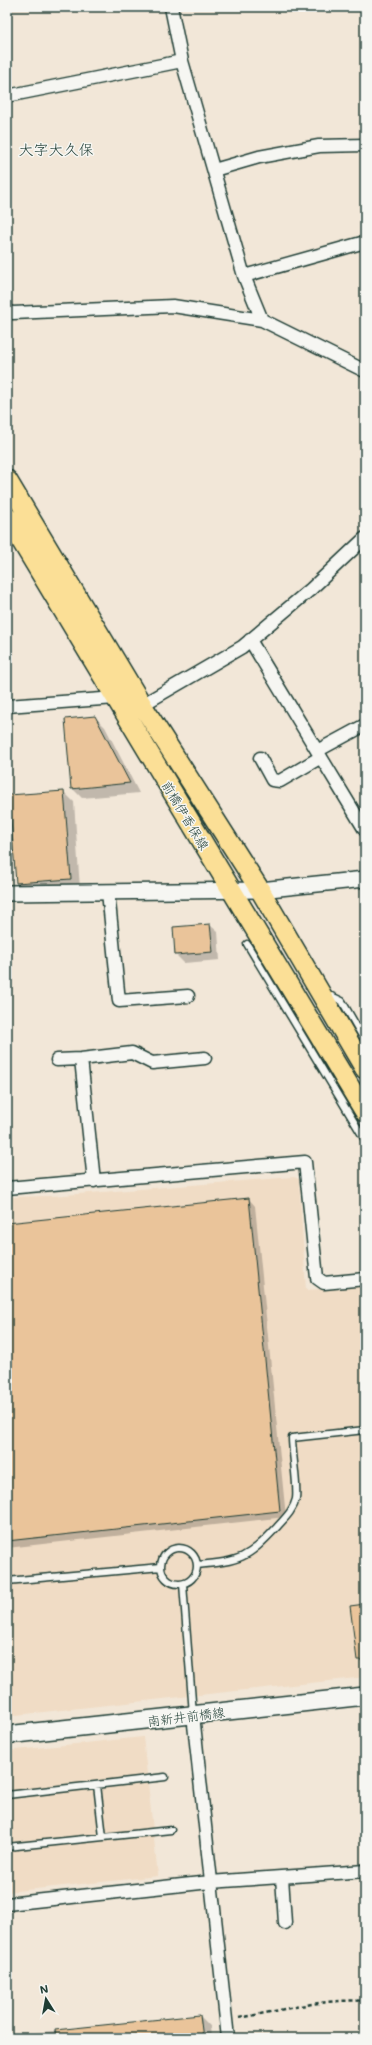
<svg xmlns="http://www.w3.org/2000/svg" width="372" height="2045" font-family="Mali,'Klee One',sans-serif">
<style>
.built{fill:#f0dcc5}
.shadow{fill:#0003}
.building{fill:#eac49a;stroke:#1f3d34}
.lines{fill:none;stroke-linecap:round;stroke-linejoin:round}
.service-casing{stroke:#1f3d34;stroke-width:9}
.minor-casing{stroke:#1f3d34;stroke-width:15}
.tertiary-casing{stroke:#1f3d34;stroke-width:18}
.secondary-casing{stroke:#1f3d34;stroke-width:20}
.primary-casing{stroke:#1f3d34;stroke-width:22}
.path{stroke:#1f3d34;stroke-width:2.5;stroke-dasharray:4 3;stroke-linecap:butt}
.service{stroke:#f6f6f2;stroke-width:6}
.minor{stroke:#f6f6f2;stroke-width:12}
.tertiary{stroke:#f6f6f2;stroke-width:15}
.secondary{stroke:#f6f6f2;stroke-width:17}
.primary{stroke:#fbdf96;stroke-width:19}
.labels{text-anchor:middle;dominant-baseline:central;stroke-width:3;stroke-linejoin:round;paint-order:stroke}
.street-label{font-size:13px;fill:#1f3d34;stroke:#f6f6f2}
.quarter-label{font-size:15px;fill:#1f3d34;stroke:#f6f6f2}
</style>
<rect width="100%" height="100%" fill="#f2e7d8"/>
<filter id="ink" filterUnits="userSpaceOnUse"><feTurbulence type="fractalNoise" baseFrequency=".025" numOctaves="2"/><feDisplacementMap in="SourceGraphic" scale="8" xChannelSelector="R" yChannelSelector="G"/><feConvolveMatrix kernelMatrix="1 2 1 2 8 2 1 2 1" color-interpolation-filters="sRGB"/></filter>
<g filter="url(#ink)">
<!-- built -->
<path class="built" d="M294,1177L299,1179L306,1290L365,1286V1677L7,1716V1197L52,1196Z
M143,1737L158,1876L7,1892V1751Z"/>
<!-- shadow -->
<path class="shadow" d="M95,717L105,727L139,793L82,798L72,788Z
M64,792L74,802L80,889L27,893L17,883Z
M210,925L218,932L220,960L184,963L176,955L174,928Z
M249,1199L255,1206L286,1517L7,1548V1224Z
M200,2016L210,2026L211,2038H33V2033Z"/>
<!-- building -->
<path class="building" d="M95,716L130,783L71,789L65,719Z
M64,791L71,879L16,883L9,795Z
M210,924L213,952L175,955L173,927Z
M249,1198L280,1511L7,1541V1223Z
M365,1604V1660H357L350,1606Z
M200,2015L203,2038H56L55,2030Z"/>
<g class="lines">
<defs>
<path id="service" d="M247,944L365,1140
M327,994L342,1001L365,1041
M161 1566a18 18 0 1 1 36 0a18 18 0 1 1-36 0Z
M197,1565C241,1561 247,1559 277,1527C285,1518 293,1511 296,1499C298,1486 292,1453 292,1438L365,1430
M7,1581L161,1567
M183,1584L193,1714
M97,1785L103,1837
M7,1795L165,1777
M7,1847L171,1830"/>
<path id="minor" d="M171,7L182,61L244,276L262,320
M7,96L182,61
M214,170L259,157L319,146L365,145
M244,276L365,242
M7,312L13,313L173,306L262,320L365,371
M250,640L365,830
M142,705L242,647L311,589L365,538
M7,706L116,698
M317,751L365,725
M260,758L272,780L280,781L321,757
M108,892L119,1001L188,996
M81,1059L94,1181
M57,1060L81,1059L132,1053L152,1063L205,1058
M7,1188L305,1162L317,1278L324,1283L365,1279
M193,1715L228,2038
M282,1877L285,1923
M7,1904L210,1882L365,1871"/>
<path id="tertiary" d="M7,893L260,890L365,879"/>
<path id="secondary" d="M7,1735L365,1696"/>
<path id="primary" d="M7,480L142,705L260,890L365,1069
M7,517L365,1112"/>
</defs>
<!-- service casing -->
<use href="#service" class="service-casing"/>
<!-- minor casing -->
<use href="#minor" class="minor-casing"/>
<!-- tertiary casing -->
<use href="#tertiary" class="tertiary-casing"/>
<!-- secondary casing -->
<use href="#secondary" class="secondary-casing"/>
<!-- primary casing -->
<use href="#primary" class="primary-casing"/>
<!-- path -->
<path class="path" d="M239,2018C280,2011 323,1998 365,2001"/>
<!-- service -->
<use href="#service" class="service"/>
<!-- minor -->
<use href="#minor" class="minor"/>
<!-- tertiary -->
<use href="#tertiary" class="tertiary"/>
<!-- secondary -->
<use href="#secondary" class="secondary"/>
<!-- primary -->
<use href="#primary" class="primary"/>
</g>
</g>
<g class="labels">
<!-- street labels -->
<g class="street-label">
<text transform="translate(186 815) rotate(59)">前橋伊香保線</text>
<text transform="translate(186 1716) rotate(-7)">南新井前橋線</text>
</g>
<!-- quarter labels -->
<g class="quarter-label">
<text x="56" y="149">大字大久保</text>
</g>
</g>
<!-- margin -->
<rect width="372" height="2045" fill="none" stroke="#f6f6f2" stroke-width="24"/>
<rect x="12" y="12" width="348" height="2021" fill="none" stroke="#1f3d34" stroke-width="1.5" filter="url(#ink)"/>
<!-- north arrow -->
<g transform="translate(46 1999) rotate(349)" stroke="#f6f6f2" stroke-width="3" paint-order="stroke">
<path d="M0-3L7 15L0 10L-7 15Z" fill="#1f3d34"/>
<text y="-6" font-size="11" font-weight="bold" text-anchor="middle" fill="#1f3d34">N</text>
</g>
</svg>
